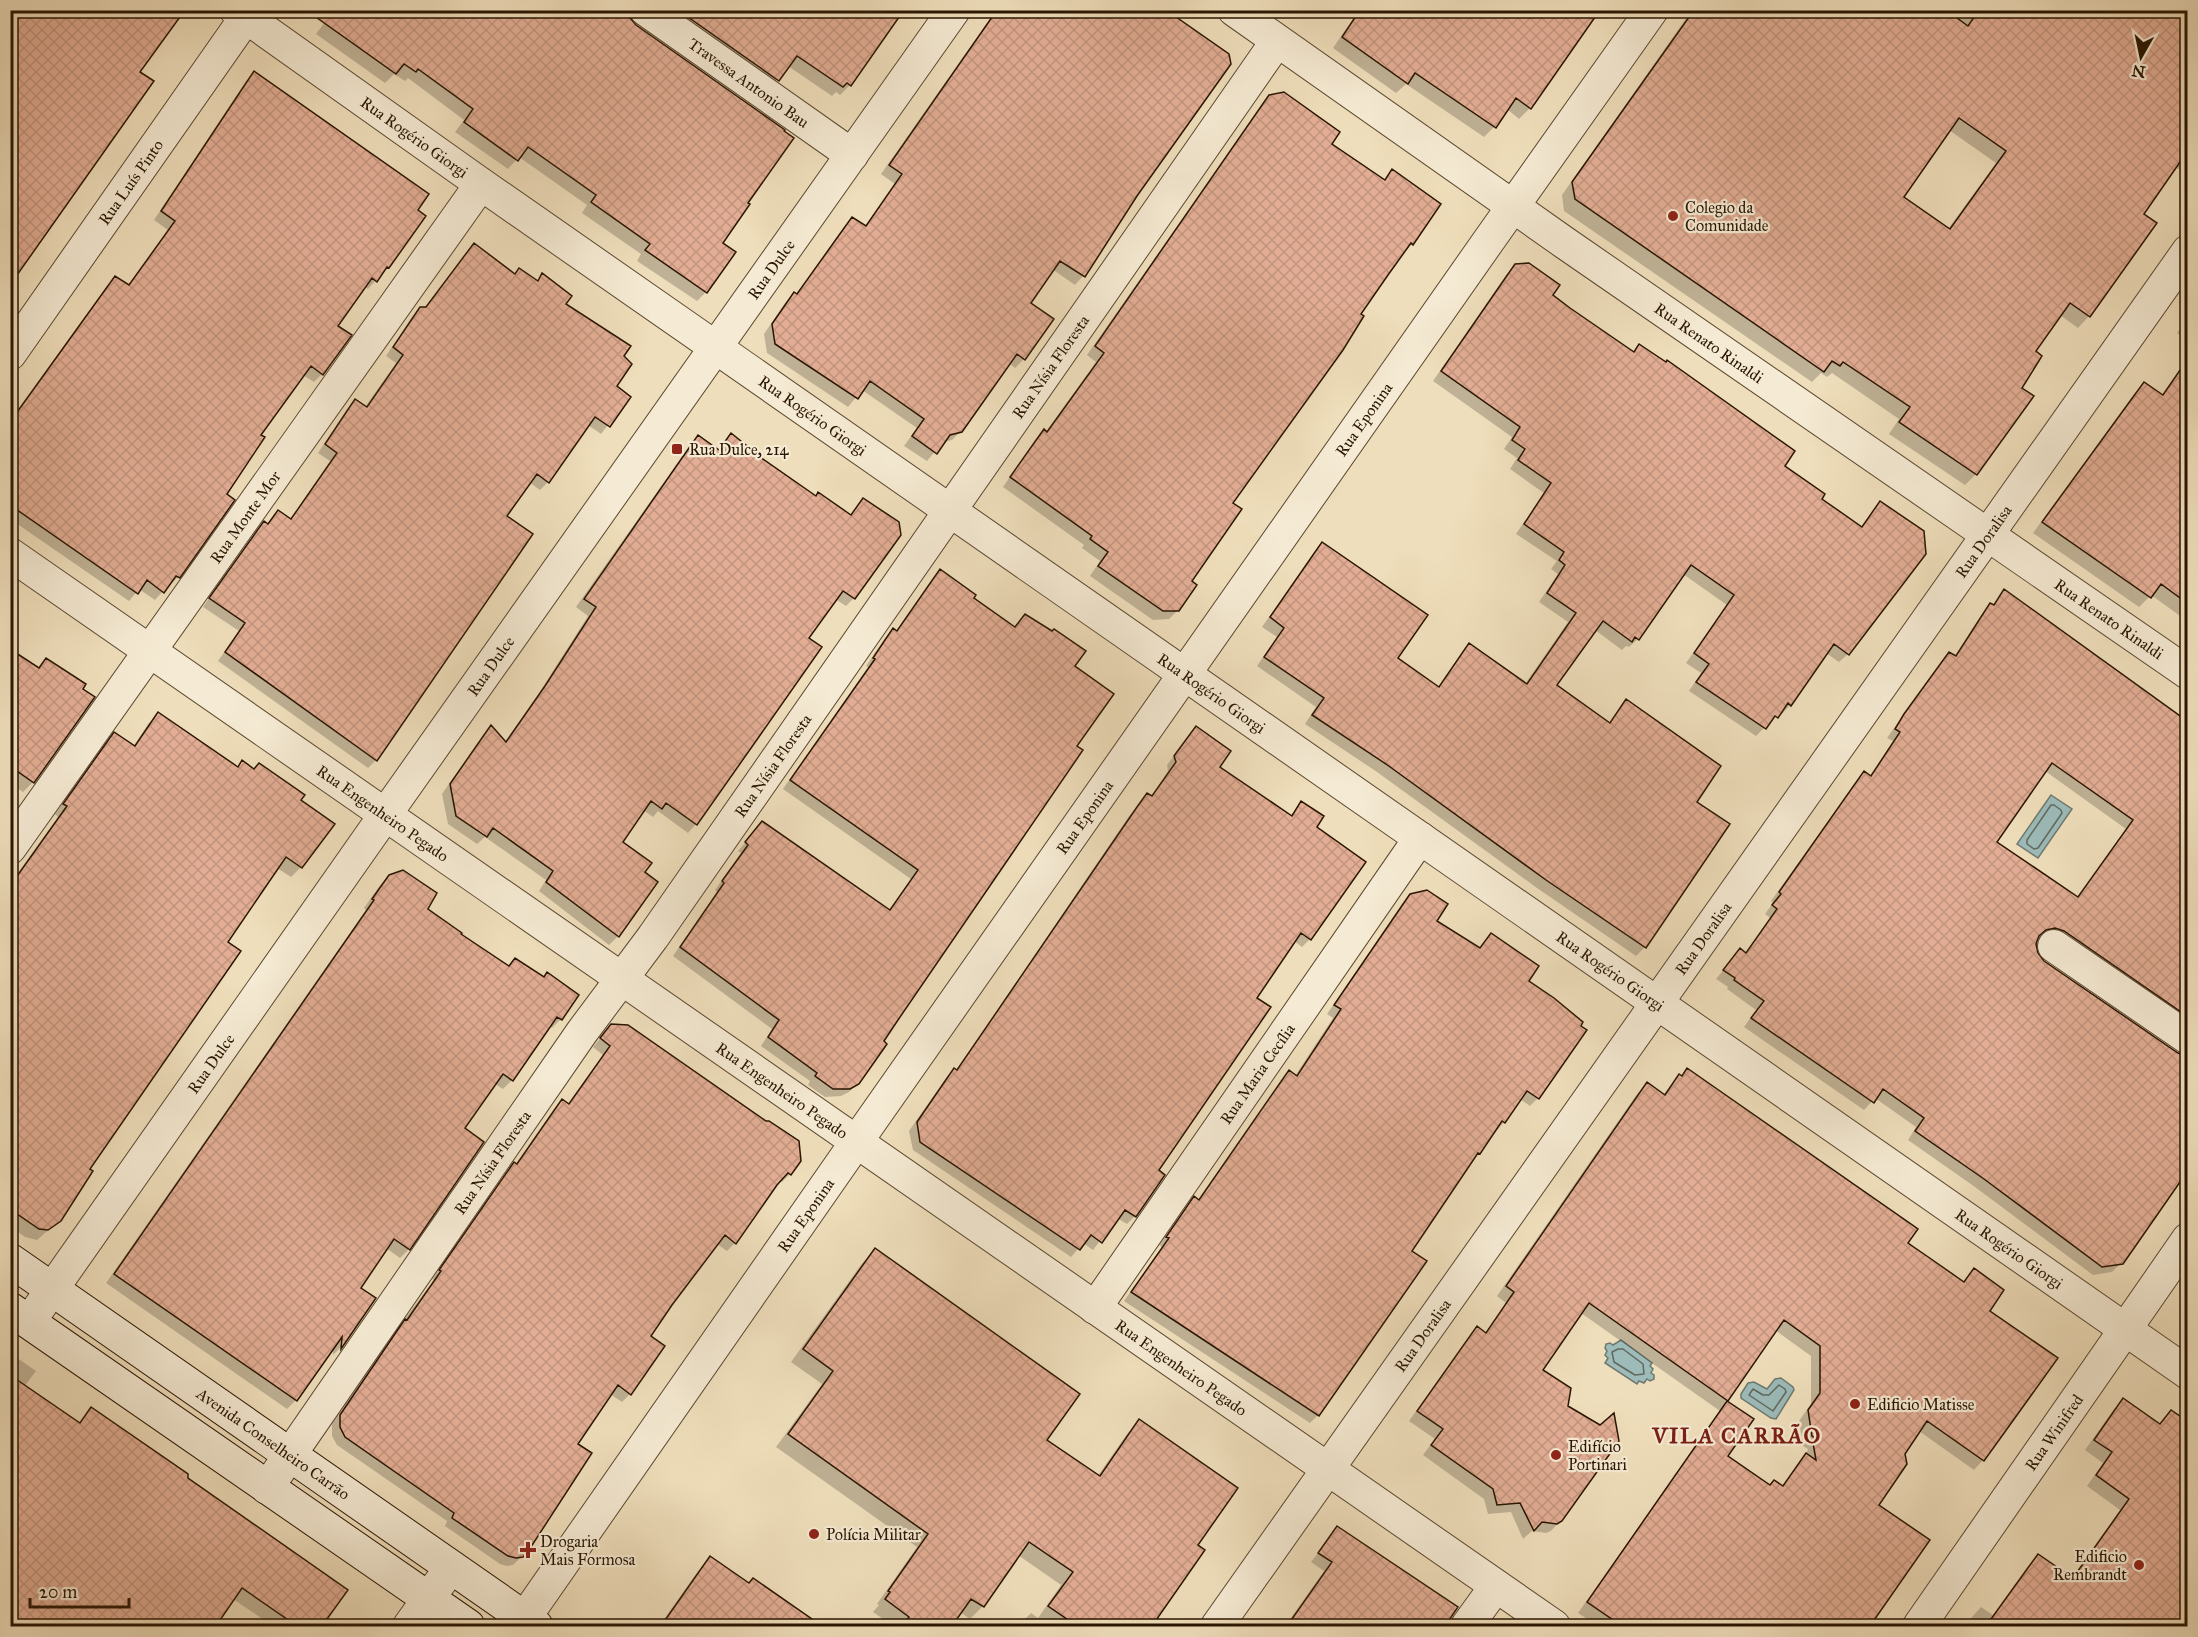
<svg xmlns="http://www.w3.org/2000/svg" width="2198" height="1637" font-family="'IM FELL Great Primer',serif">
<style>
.water{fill:#9cbbb9;stroke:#6e796f;stroke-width:1.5}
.shadow{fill:#0003;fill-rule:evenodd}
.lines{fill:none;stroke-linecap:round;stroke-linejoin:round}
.shore{stroke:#62685d;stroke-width:1.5}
.building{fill:url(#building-cross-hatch);stroke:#291501;stroke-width:1.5;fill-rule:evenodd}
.street-casing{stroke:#5a4730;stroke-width:34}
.secondary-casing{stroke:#291501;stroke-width:35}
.street{stroke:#f5ead3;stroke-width:32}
.secondary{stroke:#f5ead3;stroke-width:33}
.poi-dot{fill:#8f2418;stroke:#f5ead3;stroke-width:2}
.labels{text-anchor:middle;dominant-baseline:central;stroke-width:4.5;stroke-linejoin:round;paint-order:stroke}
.street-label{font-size:16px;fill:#291501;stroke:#f5ead3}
.poi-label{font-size:16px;fill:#291501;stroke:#f5ead3;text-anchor:start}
.district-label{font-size:22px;font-weight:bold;letter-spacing:1.5px;fill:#7a1f14;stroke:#f5ead3}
</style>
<defs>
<pattern id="building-cross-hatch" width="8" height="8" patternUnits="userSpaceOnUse" patternTransform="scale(1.5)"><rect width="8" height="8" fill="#e2ad94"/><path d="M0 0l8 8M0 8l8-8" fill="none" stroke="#c2947e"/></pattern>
</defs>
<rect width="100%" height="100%" fill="#efdebb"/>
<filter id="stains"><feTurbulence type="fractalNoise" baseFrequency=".00333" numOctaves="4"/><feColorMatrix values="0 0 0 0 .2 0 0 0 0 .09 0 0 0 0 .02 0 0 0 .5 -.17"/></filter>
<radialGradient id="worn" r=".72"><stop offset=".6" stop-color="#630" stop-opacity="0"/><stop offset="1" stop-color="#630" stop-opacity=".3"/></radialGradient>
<!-- water -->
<path class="water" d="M2051,795L2072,809L2038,858L2017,844Z
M1621,1340L1652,1363L1650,1366L1653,1369L1651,1373L1654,1375V1379L1650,1381L1647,1379L1644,1383L1639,1381L1637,1384L1605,1363L1608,1358L1605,1355L1607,1351L1605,1348L1606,1344L1610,1343L1613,1345Z
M1781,1378L1793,1387L1794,1390L1776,1419L1771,1418L1741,1398V1394L1748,1383L1754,1382L1767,1389L1775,1379Z"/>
<!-- shadow -->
<path class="shadow" d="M655,10H901L850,85L840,95L836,92L832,96L788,66L768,90Z
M996,10H1164L1136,195L1083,276L1075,285L1052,269L1029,303L1024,359L1015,368L1009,363L961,431L952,440L943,442L927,461L904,446L917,428L862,390L848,407L767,353L764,334L785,303L794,294L796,295L843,228L852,219L865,227L895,184L881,174Z
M1359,10H1598L1530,108L1519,119L1507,109L1494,127L1484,137L1406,84L1396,93L1333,48Z
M1692,10H2168L2188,24V174L2175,167L2141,215L2089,316L2078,328L2060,315L2034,351L2020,388L1976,474L1965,485L1889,434L1899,419L1832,373L1827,377L1821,373L1812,382L1564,211L1562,195ZM1949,130L1996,163L1948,229L1902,197Z
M628,18L746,203L721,243L706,292L697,301L637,261L641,254L582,213L587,205L519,157L508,169L455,132L464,120L408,78L405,81L394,74L385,83L316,34L327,19Z
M254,73L416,211L388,267L368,289L364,286L336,326L322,374L314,382L303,375L259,436L178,577L170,585L169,584L155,600L139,589L129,601L10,519V420L107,286L116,278L128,286L168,230L154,220L246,81Z
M1270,97L1330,144L1383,181L1392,171L1412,244L1403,252L1231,504L1190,581L1178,610L1169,619L1153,620L1090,576L1100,561L1082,548L1084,545L1003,487L1035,440L1044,431L1045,433L1096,362L1087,355L1261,106Z
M474,245L514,275L536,281L542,275L564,305L622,356L615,387L629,397L601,434L588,425L548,482L540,490L529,482L505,517L531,535L376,760L368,768L218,661L239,631L203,607L256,531L264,523L267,525L279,512L290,520L330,461L318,453L347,409L355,401L365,407L396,363L386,356L412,317L421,309H424Z
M1516,266L1551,295L1633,353L1639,346L1783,466L1820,499L1860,528L1880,503L1848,654L1839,662L1826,653L1790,705L1782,714L1780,712L1756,736L1689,691L1701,673L1686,663L1727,605L1683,574L1638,639L1629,647L1626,646L1622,650L1595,630L1555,686L1608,724L1626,701L1695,802L1727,825L1645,947L1636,956L1537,888L1377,772L1305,724L1316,707L1257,666L1277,637L1262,627L1314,552L1323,544L1396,659L1438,687L1461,654L1469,645L1525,684L1568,622L1539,602L1558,574L1551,569L1557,561L1516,534L1544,493L1510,469L1517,458L1504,449L1512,437L1433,381L1506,275Z
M2188,318V340L2177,333Z
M2188,358V613L2183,618L2151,595L2139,607L2033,533L2134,394L2144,384L2161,396Z
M731,435L748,451L815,497L849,516L863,500L854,598L846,606L835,599L807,639L820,648L696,824L688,833L658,811L653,817L643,810L621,842L643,873L656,882L618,936L609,945L539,891L546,880L485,837L477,844L448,824L442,794L483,735L491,727L504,743L537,696L588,616L576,607L690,445L698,437L717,450Z
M940,571L972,598L1014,628L1025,615L1073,666L1075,746L882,1042L858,1083L849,1092L841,1096L825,1097L808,1085L810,1081L761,1046L772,1029L673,956L717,892L715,890L741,853L738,851L762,823L889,911L911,879L783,789L868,667L866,666L885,638L893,630L896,631L932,579Z
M2005,591L2188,722V1029L2047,936L2037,938L2035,944L2036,954L2043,962L2177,1054L2188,1058V1169L2121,1263L2112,1272L2093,1275L1975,1187L1908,1140L1916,1127L1875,1098L1864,1110L1744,1027L1756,1010L1727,989L1728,987L1716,979L1740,950L1745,953L1770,918L1765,914L1773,903L1771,901L1856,782L1865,773L1869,777L1893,741L1887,738L1941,662L1949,654L1954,657L1982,614L1990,605L1992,606ZM2045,771L2126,829L2077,898L1995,843Z
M10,601L16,604L10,612Z
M10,650L38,668L46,660L33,782L23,792L11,784L10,785Z
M159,714L237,768L242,762L299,801L301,867L291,877L277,868L226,942L88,1169L60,1220L37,1240L25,1237L10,1226V884L58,817L55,814L105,744L115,734L133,747L148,724Z
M1196,728L1218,768L1290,816L1302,802L1315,827L1310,939L1302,947L1294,941L1255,998L1157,1170L1163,1175L1135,1216L1127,1224L1117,1218L1093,1250L1083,1243L1071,1257L913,1150L909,1131L946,1078L954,1070L956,1071L1129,816L1147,795L1151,797L1168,771L1167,765Z
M389,876L426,910L561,1019L552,1028L549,1026L512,1080L503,1089L495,1084L463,1129L409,1249L400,1258L386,1248L359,1288L374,1299L340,1348L333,1355V1347L296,1400L287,1409L106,1283L366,910L364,908L380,885Z
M1411,895L1435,922L1479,949L1491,935L1527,982L1538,1098L1530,1106L1520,1099L1504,1122L1471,1162L1410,1251L1318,1415L1310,1423L1124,1301L1162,1247L1159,1245L1186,1207L1194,1198L1197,1201L1281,1080L1289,1072L1295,1076L1333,1018L1327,1014L1402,904Z
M611,1025L790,1174L782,1182L779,1181L735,1243L727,1251L717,1244L649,1337L630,1394L622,1402L610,1394L576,1444L522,1556L513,1565L507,1566L500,1564L445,1526L447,1521L337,1445L332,1436V1424L397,1329L434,1280L432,1279L506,1173L515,1165L554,1109L562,1101L567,1105L603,1055L593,1047Z
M1688,1070L1906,1243L1963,1283L1974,1270L1988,1311L1983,1460L1974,1470L1919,1431L1904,1453L1877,1506L1928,1540L1869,1626H1598L1578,1613L1720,1411L1581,1313L1541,1371L1567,1407L1561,1520L1551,1531L1546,1533L1532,1531L1523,1539L1511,1512L1488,1514L1484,1499L1423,1455L1435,1439L1409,1421L1468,1338L1477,1328L1485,1333L1506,1303L1497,1296L1637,1094L1647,1084L1663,1095L1670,1086ZM1775,1330L1811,1356V1404L1799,1421L1803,1446L1808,1449L1805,1457L1781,1487H1770L1726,1456L1752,1419L1725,1402Z
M876,1250L1045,1440L1097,1477L1127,1434L1139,1421L1196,1546L1157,1617L1171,1626H1018L1031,1613L1038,1618L1061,1585L1018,1555L982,1607L970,1619L960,1612L950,1626H893L873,1612L879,1605L877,1604L917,1547L776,1447L822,1384L791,1362L863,1262Z
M10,1353L36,1371L24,1387L78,1424L91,1409L186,1479L346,1591L320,1626H273L233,1599L214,1626H10Z
M2123,1400L2159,1425L2171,1412L2188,1423V1626H1964L1981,1607L1993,1615L2028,1566L2038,1556L2071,1579L2120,1510L2087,1486L2103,1463L2085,1450L2113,1410Z
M1338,1528L1456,1607L1443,1626H1285L1324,1571L1311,1562Z
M711,1558L748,1584L753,1580L819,1626H659L698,1571Z"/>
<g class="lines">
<!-- shore -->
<path class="shore" d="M2051,805H2054L2061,810L2062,813L2038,848L2034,849L2027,844V840Z
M1618,1349H1623L1643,1364L1644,1374L1635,1375L1614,1362L1612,1352Z
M1779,1385L1785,1389L1786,1392L1773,1411L1749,1395L1753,1389L1763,1395H1769Z"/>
</g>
<!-- building -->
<path class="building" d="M10,10H185L140,72L154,81L10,285Z
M306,10H628L630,18L636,25L785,130L784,131L794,138L748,203L750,204L723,243L736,252L707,293L645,250L650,244L591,202L596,195L528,147L518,161L464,122L473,109L418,69L416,72L404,64L396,74Z
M678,10H904L851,86L847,83L843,87L797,56L779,81Z
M997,10H1166L1229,54L1231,64L1137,196L1085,277L1060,261L1031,303L1054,319L1025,360L1017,354L962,432L950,435L937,454L912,436L924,419L870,381L858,399L775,344L772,324L794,292L797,294L852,217L866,226L902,174L889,165Z
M1360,10H1600L1531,109L1516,98L1496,128L1415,73L1408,84L1342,37Z
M1694,10H1946L1968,26L1979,10H2187V152L2144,214L2157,223L2090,317L2070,303L2036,351L2042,356L2022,388L2034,396L1977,475L1899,422L1910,407L1843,362L1840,366L1832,361L1824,372L1575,199L1572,182ZM1959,118L2006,151L1950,229L1904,197Z
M254,71L429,194L418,210L426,216L389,268L387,267L377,282L372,278L338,326L352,335L323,375L311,366L261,435L265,437L227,494L235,500L180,578L176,576L164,593L147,580L138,594L10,505V422L115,276L129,285L175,221L161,211Z
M1284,92L1340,132L1332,144L1385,180L1392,169L1441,204L1413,245L1411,243L1388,275L1361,314L1364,316L1343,350L1233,503L1242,509L1192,581L1197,585L1179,611H1163L1098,566L1108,552L1090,539L1092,536L1010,477L1044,429L1047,432L1104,353L1095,346L1269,95Z
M474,243L515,274L519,268L538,281L542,273L572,296L566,304L631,346L624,356L632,364L617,386L631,397L610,427L595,417L549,483L537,474L507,516L533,534L377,761L225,652L245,623L209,598L264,521L268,524L278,510L291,519L337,453L325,444L355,399L367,407L403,355L393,347L420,307H426Z
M1529,263L1560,285L1553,295L1570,308L1634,352L1639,344L1666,362L1667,360L1795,451L1785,466L1825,494L1822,499L1862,527L1880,501L1924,531L1926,554L1849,655L1834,644L1791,706L1788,703L1778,718L1775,716L1766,729L1696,682L1709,664L1694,653L1734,595L1691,565L1639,640L1635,637L1632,642L1603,621L1557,685L1610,723L1626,699L1721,766L1697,802L1730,824L1646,948L1546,880L1386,764L1312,715L1324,698L1264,657L1284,628L1270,617L1322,542L1428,615L1398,658L1439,687L1469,643L1527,684L1576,613L1547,593L1565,565L1559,560L1564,552L1524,524L1551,483L1518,460L1525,449L1512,440L1520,427L1441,371L1515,264Z
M2187,360V603L2161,584L2151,598L2042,522L2144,382L2163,395Z
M731,433L751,449L750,450L816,496L818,492L851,515L863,498L899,522L901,535L855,599L843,591L809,638L822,647L697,825L666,803L662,809L651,801L623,842L652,863L645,872L658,882L619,937L546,882L553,871L493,828L487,837L456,816L450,784L491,725L506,742L545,686L596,607L584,599L698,435L719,450Z
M940,569L976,595L974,598L1015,627L1025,614L1052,631L1054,629L1086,651L1075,666L1114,694L1077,746L1083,750L898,1020L884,1041L887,1044L859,1084L850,1089H833L815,1076L817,1073L768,1037L779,1020L680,947L724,883L722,881L748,845L745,842L762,821L890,910L918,870L790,780L875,659L873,658L893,628L897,631Z
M2004,589L2187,721V1016L2064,931L2055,928L2046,930L2039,936L2036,944L2038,953L2044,961L2178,1053L2187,1056V1172L2123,1264L2102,1267L1984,1179L1915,1131L1924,1118L1883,1089L1874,1103L1751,1018L1764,1001L1734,980L1735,978L1723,970L1740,948L1746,953L1777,909L1772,905L1781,894L1779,892L1864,771L1871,776L1900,732L1895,729L1904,714L1949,652L1956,656L1990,603L1994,605ZM2052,763L2133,820L2078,897L1997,842Z
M10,649L39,668L46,658L86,684L83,689L95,697L34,783L10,766Z
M158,712L238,767L242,760L254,769L259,763L305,795L301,800L335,824L302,868L286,857L228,942L241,951L90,1169L93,1171L61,1221L48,1230L39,1229L10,1209V886L67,806L63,804L114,732L135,746Z
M1196,726L1231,751L1220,767L1292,816L1301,801L1324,816L1317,827L1366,862L1311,940L1301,933L1257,998L1271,1007L1159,1170L1165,1175L1136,1217L1125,1210L1102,1243L1091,1235L1080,1250L920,1142L917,1122L954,1068L957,1070L1137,807L1147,793L1152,796L1176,762L1174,756Z
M403,870L437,893L428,909L462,933L461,934L509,966L515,958L544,977L547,972L579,995L562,1020L557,1017L513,1081L503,1074L465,1128L484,1142L410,1250L394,1239L361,1288L376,1298L341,1349L342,1337L297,1401L114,1274L374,900L372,899L389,875Z
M1427,890L1448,904L1437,921L1480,948L1491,933L1539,966L1529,981L1554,998L1583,1022L1581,1026L1587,1030L1539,1099L1527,1091L1505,1123L1502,1121L1480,1154L1478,1153L1412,1251L1427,1261L1319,1416L1131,1292L1169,1238L1166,1237L1194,1196L1199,1200L1289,1070L1297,1076L1341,1009L1334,1005L1410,894Z
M611,1024L628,1025L766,1121H769L799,1141L801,1161L791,1175L788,1173L777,1185L736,1244L725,1235L672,1305L651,1336L665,1346L631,1395L618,1385L578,1444L592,1453L527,1553L523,1557L516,1558L508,1556L452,1518L454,1513L345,1437L340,1427V1415L405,1319L407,1320L441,1271L439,1270L514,1162L517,1164L562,1099L569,1104L610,1046L600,1038Z
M1687,1068L1918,1229L1908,1243L1934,1261L1964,1282L1974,1268L2004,1290L1990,1311L2058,1358L1984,1461L1927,1421L1905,1454L1907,1464L1879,1505L1930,1540L1870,1626H1622L1587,1602L1727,1401L1754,1419L1728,1456L1770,1485L1774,1480L1783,1486L1806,1453L1816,1460L1813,1443L1816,1439L1812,1436L1808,1410L1820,1393V1346L1784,1320L1728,1401L1589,1303L1543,1370L1571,1388L1568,1406L1600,1425L1614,1413L1619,1441L1562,1521L1557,1524L1542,1522L1534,1531L1520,1503L1497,1505L1493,1489L1431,1445L1443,1429L1417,1411L1477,1326L1486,1333L1514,1292L1506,1286L1647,1082L1665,1095L1679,1074L1682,1076Z
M875,1248L1080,1394L1047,1440L1100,1476L1139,1419L1238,1488L1198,1545L1205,1550L1152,1626H1077L1048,1606L1073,1572L1029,1542L984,1607L971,1599L952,1626H901L909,1617L885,1599L890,1592L888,1591L928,1534L788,1434L833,1371L803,1349Z
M10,1375L80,1423L91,1407L188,1474V1478L348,1590L322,1626H297L242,1588L216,1626H10Z
M2123,1398L2160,1424L2171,1410L2187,1421V1626H1986L2038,1554L2073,1578L2129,1499L2096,1475L2112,1452L2094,1440Z
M1337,1526L1458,1607L1445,1626H1287L1332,1562L1318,1553Z
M710,1556L749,1583L753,1578L822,1626H661Z"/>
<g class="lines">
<defs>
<g id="street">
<path id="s1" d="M236,10L481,184L2188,1373"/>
<path id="s2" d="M646,10L852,155"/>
<path id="s3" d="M1234,10L1565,243L2188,673"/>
<path id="s4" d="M10,354L251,10"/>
<path id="s5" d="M10,554L1554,1626"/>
<path id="s6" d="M10,848L481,184"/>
<path d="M2054,946L2188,1038"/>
<path id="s7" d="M1095,1308L1420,838"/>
<path id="s8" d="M29,1322L385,815L954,10"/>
<path id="s9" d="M267,1488L582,1032L653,937L1277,41"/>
<path d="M409,1626L451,1567"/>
<path id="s10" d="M519,1626L857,1141L1487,243L1652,10"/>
<path id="s11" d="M1217,1626L2188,251"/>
<path d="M1467,1626L1496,1586"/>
<path id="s12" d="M1919,1626L2188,1239"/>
</g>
<g id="secondary">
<path id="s13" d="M10,1260L536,1626"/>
<path d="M10,1309L468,1626"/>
</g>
</defs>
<!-- street casing -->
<use href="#street" class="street-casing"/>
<!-- secondary casing -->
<use href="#secondary" class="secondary-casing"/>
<!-- street -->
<use href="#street" class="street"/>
<!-- secondary -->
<use href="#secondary" class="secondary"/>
</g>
<!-- markers -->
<g class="poi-dot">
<circle cx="1673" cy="216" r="6"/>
<rect x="671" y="443" width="12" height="12" rx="3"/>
<circle cx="1855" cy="1404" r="6"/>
<circle cx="1556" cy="1455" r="6"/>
<circle cx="814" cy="1534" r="6"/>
<path d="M525 1541h6v6h6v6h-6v6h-6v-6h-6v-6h6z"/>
<circle cx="2139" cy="1565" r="6"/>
</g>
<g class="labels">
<!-- street labels -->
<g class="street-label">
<text stroke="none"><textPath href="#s2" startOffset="126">Travessa Antonio Bau</textPath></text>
<text stroke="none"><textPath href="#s1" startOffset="219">Rua Rogério Giorgi</textPath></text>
<text stroke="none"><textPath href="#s4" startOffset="210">Rua Luís Pinto</textPath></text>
<text stroke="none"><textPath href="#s8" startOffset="1288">Rua Dulce</textPath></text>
<text stroke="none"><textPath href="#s3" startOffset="580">Rua Renato Rinaldi</textPath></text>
<text stroke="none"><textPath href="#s9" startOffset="1368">Rua Nísia Floresta</textPath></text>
<text stroke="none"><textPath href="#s1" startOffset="705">Rua Rogério Giorgi</textPath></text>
<text stroke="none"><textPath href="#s10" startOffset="1473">Rua Eponina</textPath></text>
<text stroke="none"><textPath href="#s6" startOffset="406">Rua Monte Mor</textPath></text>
<text stroke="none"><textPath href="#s11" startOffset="1328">Rua Doralisa</textPath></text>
<text stroke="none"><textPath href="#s3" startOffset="1066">Rua Renato Rinaldi</textPath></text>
<text stroke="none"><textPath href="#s8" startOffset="802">Rua Dulce</textPath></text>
<text stroke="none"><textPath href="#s1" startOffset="1191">Rua Rogério Giorgi</textPath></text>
<text stroke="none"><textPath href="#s9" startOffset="882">Rua Nísia Floresta</textPath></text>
<text stroke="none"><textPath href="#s5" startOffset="454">Rua Engenheiro Pegado</textPath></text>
<text stroke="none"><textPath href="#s10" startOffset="987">Rua Eponina</textPath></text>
<text stroke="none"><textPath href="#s11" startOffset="842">Rua Doralisa</textPath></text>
<text stroke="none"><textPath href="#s1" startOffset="1677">Rua Rogério Giorgi</textPath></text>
<text stroke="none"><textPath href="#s8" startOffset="316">Rua Dulce</textPath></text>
<text stroke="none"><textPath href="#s7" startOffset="285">Rua Maria Cecília</textPath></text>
<text stroke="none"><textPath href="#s5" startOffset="940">Rua Engenheiro Pegado</textPath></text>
<text stroke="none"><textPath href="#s9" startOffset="396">Rua Nísia Floresta</textPath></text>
<text stroke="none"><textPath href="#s10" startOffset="501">Rua Eponina</textPath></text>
<text stroke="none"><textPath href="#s1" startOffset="2163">Rua Rogério Giorgi</textPath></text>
<text stroke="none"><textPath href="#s11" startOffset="356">Rua Doralisa</textPath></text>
<text stroke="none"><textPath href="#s5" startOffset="1426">Rua Engenheiro Pegado</textPath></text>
<text stroke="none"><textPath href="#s12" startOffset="236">Rua Winifred</textPath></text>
<text stroke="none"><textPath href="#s13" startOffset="321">Avenida Conselheiro Carrão</textPath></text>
</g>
<!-- poi labels -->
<g class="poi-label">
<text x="1685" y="207">Colegio da<tspan x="1685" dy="18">Comunidade</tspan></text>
<text x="689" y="449">Rua Dulce, 214</text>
<text x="1867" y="1404">Edificio Matisse</text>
<text x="1568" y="1446">Edifício<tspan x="1568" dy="18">Portinari</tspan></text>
<text x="826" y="1534">Polícia Militar</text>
<text x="540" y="1541">Drogaria<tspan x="540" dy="18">Mais Formosa</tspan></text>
<text x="2127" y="1556" text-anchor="end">Edificio<tspan x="2127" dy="18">Rembrandt</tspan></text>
</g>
<!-- district labels -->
<g class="district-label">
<text x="1737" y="1435">VILA CARRÃO</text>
</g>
</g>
<!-- margin -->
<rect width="2198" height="1637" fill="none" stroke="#efdebb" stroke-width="36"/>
<rect x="12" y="12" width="2174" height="1613" fill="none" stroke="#291501" stroke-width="3"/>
<rect x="18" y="18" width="2162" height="1601" fill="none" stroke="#291501" stroke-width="1.5"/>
<!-- north arrow -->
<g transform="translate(2141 57) rotate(189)" stroke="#f5ead3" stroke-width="4.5" paint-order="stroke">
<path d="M0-4.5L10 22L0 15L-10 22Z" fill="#291501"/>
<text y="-9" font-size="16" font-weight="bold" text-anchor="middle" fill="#291501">N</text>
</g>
<!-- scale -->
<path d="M30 1598v9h99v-9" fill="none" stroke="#291501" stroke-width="3"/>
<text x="39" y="1598" font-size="18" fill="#291501" stroke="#f5ead3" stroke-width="4.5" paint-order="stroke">20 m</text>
<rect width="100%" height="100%" filter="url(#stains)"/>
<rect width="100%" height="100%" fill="url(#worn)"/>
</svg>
